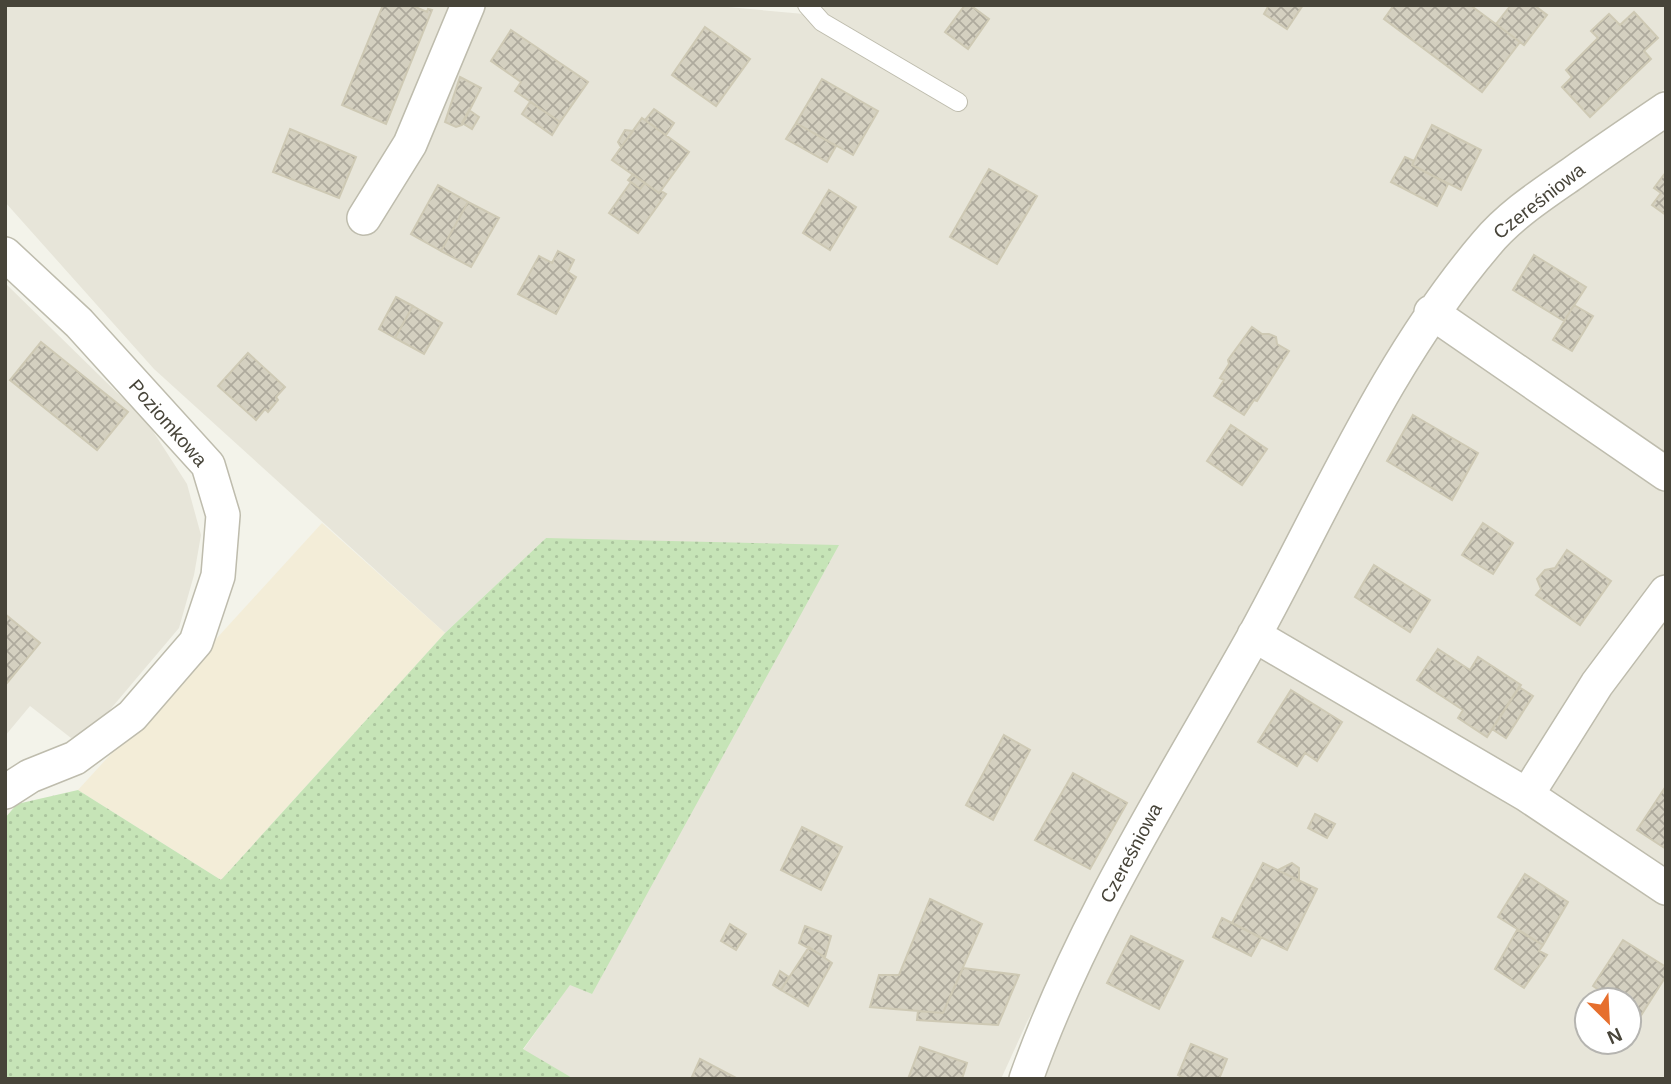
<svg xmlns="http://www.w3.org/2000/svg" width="1671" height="1084" font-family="Arial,sans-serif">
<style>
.residential{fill:#e7e5d9;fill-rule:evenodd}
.commercial{fill:#f3edd8}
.grass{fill:url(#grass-dots)}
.building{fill:url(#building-cross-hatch);stroke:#cec9b4;stroke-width:2}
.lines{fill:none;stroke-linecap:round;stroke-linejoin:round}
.service-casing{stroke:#bebcad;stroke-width:20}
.minor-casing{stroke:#bebcad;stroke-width:36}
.service{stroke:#fff;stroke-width:18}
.minor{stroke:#fff;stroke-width:33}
.labels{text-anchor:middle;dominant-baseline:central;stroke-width:6;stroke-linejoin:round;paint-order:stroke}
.street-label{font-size:19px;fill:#474439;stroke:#fff}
</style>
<defs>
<pattern id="grass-dots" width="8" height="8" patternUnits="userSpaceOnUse" patternTransform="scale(1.75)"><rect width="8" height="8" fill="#c6e4b7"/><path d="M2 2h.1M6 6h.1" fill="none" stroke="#abc59e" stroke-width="1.8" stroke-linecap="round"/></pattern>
<pattern id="building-cross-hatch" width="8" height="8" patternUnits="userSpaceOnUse" patternTransform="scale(1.75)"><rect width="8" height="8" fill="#d4d0c0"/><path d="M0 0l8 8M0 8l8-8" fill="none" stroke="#aeaa9d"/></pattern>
</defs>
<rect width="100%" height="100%" fill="#f3f3ea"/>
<!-- residential -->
<path class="residential" d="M5,5H706L804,14L831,5H1666V88L1497,207L1457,251L1387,355L1027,1022L1001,1079H574L523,1050L570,984L592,994L546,538L445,633L154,369L5,202Z
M1666,110V1079H1037L1227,689L1432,322L1565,187ZM1587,1000H1629V1042H1587Z
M5,283L147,422L187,484L201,535L194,575L179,628L92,731L71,738L30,706L5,736Z"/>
<!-- commercial -->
<path class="commercial" d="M322,523L445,633L221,880L78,790Z"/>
<!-- grass -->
<path class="grass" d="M546,538L839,545L592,994L570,985L523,1049L574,1079H5V818L17,804L78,790L221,880L445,633Z"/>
<!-- building -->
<path class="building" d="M383,5H411L427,12L428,9L432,10L386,124L342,105Z
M965,5H970L989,19L968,49L945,32Z
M1269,5H1303L1287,29L1264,14Z
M1394,5H1470L1520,42L1482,92L1384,19Z
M1511,5H1534L1547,15L1524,45L1496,24Z
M1634,12L1658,38L1644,51L1651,59L1590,117L1562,87L1572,77L1566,70L1598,38L1591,31L1609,14L1620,25Z
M705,27L750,59L716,106L672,75Z
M511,30L588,82L560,122L515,91L521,82L491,61Z
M460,77L481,88L462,125L456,127L445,122Z
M822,79L878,111L853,155L796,123Z
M530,102L560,122L552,135L522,114Z
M654,109L674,123L666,135L645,120Z
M469,110L479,117L472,129L462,123Z
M642,118L689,152L659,193L612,160Z
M796,123L836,146L827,162L786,139Z
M1432,125L1481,150L1461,190L1412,165Z
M290,129L356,157L339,198L273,172Z
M625,130L633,131L621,147L618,142Z
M1405,157L1414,161L1412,165L1448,184L1437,206L1391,182Z
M989,169L1037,196L997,264L950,237Z
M1666,172V215L1652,205L1661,193L1654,188Z
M633,174L645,183L640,189L628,180Z
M631,182L640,189L645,183L659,193L661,191L666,194L638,233L609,213Z
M438,185L468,202L441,251L411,234Z
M829,190L856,207L830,250L803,233Z
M468,202L499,218L471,267L441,251Z
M558,251L574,260L568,272L576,277L556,314L518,294L539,256L552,263Z
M1534,255L1586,287L1564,321L1513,290Z
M396,297L413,306L395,338L379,329Z
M1574,305L1593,316L1572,351L1553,340Z
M413,306L442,323L424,354L395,338Z
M1252,327L1262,334H1269L1276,337L1277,344L1289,351L1257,401L1254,400L1244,415L1214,396L1224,380L1220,378L1229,364L1228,360Z
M41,342L128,412L97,450L10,380Z
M248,353L285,387L276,397L278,400L268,412L265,409L256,420L218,386Z
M1413,415L1478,453L1452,500L1387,461Z
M1231,425L1267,449L1242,485L1207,461Z
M1483,523L1513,543L1493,574L1462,555Z
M1567,550L1611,581L1580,625L1536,595L1541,589L1537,579L1545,570L1555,568Z
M1374,565L1430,600L1410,632L1355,597Z
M5,614L40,643L7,683L5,682Z
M1438,649L1470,670L1478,657L1521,685L1487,737L1458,718L1463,710L1417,680Z
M1519,687L1533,696L1506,738L1492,729Z
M1291,690L1342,722L1317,761L1305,753L1297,766L1258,742Z
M1004,735L1030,750L993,820L966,805Z
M1073,773L1127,803L1090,869L1035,840Z
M1666,786V849L1637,830Z
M1315,814L1335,824L1327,838L1308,828Z
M802,827L842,847L821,890L781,870Z
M1263,863L1317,889L1287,950L1232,923Z
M1292,863L1299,868V881L1278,870Z
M1525,874L1568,902L1543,945L1498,917Z
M930,899L982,924L943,1013L870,1007L879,975H899Z
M1222,918L1261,938L1251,956L1213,937Z
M730,924L746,934L736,950L721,941Z
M805,926L831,936L825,957L799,943Z
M1517,930L1543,945L1539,951L1547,955L1524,988L1495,969Z
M1131,936L1183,961L1159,1009L1107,983Z
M1623,940L1666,967V976L1640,1017L1629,1010V1000H1614L1593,986Z
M809,947L832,963L808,1006L781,990Z
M963,968L1019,975L998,1025L917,1020L918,1011L943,1013Z
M780,971L789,977L781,990L773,985Z
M1191,1044L1227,1059L1219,1079H1186L1178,1075Z
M920,1047L967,1063L962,1079H908Z
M700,1059L738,1079H691Z"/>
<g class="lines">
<defs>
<path id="service" d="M807,5L822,22L958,102"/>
<path id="minor" d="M364,218L410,144L468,5
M5,254L79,323L208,465L223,515L218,576L196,642L132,716L75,758L30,776L5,792
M1431,312L1666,474
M1254,635L1527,795L1666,888
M1527,795L1597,684L1666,592
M1026,1079C1082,921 1173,781 1254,636C1327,503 1387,360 1486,244C1510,215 1543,194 1573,173C1604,151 1635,130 1666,109"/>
</defs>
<!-- service casing -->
<use href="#service" class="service-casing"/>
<!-- minor casing -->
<use href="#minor" class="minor-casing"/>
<!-- service -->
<use href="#service" class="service"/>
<!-- minor -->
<use href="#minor" class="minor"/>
</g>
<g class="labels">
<!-- street labels -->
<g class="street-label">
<text transform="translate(1539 201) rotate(-38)">Czereśniowa</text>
<text transform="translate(168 423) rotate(49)">Poziomkowa</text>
<text transform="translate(1131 853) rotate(-62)">Czereśniowa</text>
</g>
</g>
<!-- border -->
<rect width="1671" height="1084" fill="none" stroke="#474439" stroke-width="14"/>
<!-- north arrow -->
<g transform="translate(1608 1021) rotate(156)"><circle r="33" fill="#ffffff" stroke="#b5b4b0" stroke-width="2"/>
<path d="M0-5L12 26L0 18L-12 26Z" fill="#e66f2e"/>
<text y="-10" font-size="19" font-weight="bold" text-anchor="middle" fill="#474439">N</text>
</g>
</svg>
